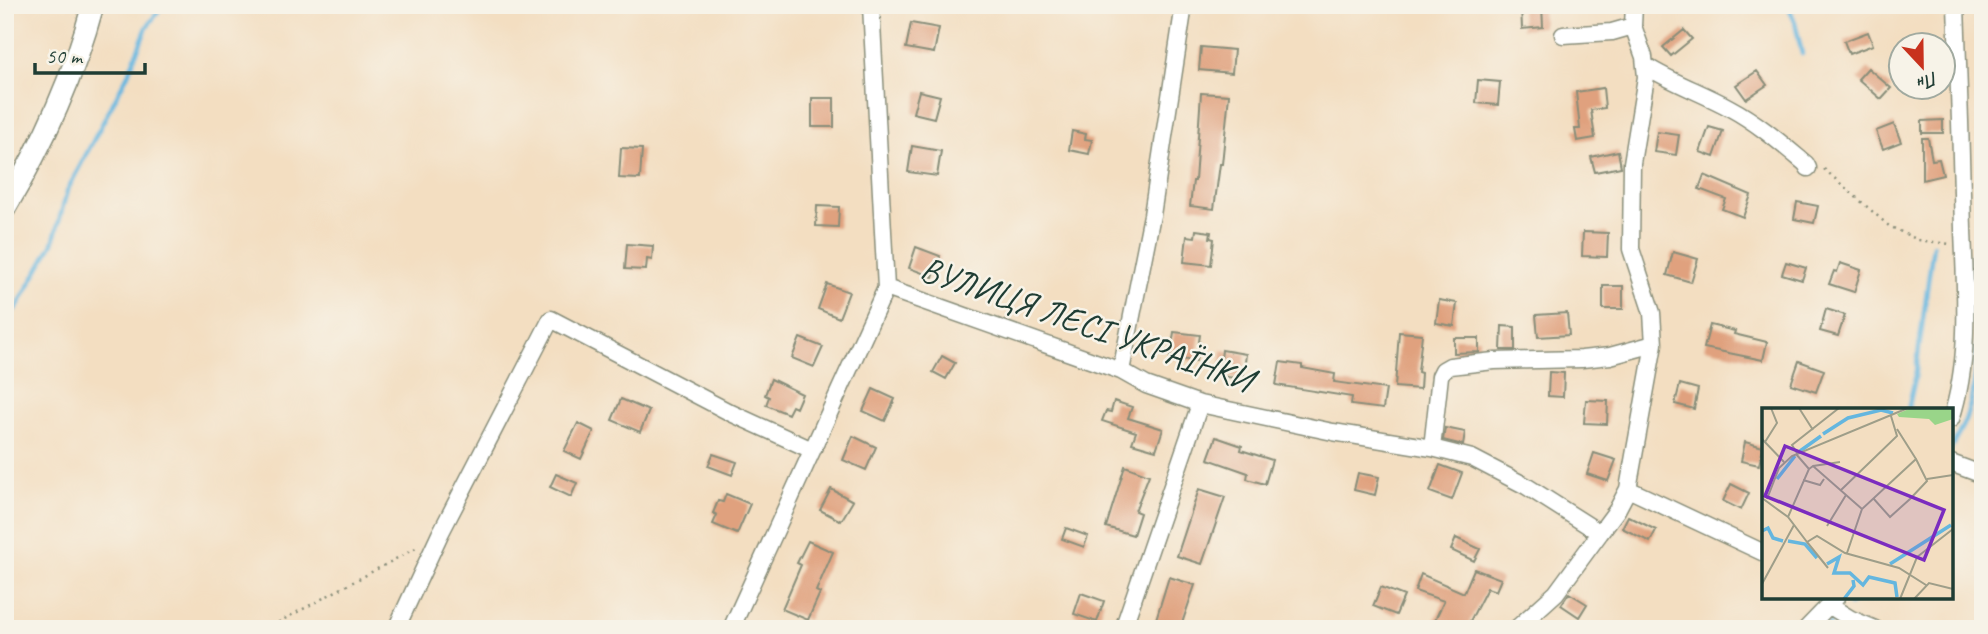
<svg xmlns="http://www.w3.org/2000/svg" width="1988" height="634" font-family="Caveat,sans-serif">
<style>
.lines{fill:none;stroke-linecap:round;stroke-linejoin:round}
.stream{stroke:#64b6df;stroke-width:4.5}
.building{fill:#e0a17e}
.minor-casing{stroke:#898e7a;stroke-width:19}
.major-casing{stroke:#898e7a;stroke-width:24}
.path{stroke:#898e7a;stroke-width:2.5;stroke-dasharray:2 5;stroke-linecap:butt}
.minor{stroke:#fff;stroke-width:16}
.major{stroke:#fff;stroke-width:21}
.labels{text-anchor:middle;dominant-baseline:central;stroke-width:5;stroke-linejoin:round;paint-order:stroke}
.street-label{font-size:35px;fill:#1f3d34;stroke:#f7f3e8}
.inset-river{fill:none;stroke:#64b6df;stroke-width:3.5}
.inset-road{fill:none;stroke:#9e9e89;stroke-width:2}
.view{fill:#7b2cbf;fill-opacity:0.15;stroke:#7b2cbf;stroke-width:3.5}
.inset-edge{fill:none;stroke:#1f3d34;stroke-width:3.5}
</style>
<rect width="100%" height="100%" fill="#f7f3e8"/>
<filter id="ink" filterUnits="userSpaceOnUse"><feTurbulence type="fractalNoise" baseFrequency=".0143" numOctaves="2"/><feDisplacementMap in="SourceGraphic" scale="14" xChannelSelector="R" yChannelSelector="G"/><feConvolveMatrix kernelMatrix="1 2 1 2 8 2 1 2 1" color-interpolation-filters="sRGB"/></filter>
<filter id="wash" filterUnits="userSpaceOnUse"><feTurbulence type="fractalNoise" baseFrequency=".00686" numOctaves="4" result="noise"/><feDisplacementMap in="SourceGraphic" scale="28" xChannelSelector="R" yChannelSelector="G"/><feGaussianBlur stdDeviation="1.57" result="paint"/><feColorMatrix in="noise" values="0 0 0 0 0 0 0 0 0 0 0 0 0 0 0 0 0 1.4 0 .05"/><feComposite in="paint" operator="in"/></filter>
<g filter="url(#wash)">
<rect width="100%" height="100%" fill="#f3dec1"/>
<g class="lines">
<!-- stream -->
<path class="stream" d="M1788,5L1795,22L1802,54
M1974,280L1972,254L1983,255
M5,320L17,307L53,243L67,191L129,72L147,27L163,5
M1908,410L1915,378L1933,245
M1951,448C1979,402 1976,369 1978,317
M1850,605L1855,597
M1824,629L1834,619"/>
</g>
<g id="blocks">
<!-- building -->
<path class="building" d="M1521,5H1542L1543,27L1522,29Z
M911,23L939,28L934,53L906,48Z
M1684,30L1692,39L1671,56L1663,47Z
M1868,32L1873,45L1849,54L1844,41Z
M1201,47L1234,50L1232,73L1199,70Z
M1868,68L1891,88L1881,99L1858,79Z
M1757,71L1767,85L1746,99L1736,85Z
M1478,80L1500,82L1498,105L1476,103Z
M1603,88L1605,108L1591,110L1595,138L1577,141L1575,129H1580L1576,92Z
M919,91L940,96L934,118L913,113Z
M1201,93L1229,95L1222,164H1220L1214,209L1190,206L1193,181H1195Z
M812,98H834V127H812Z
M1943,120V133H1922V121Z
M1894,124L1901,142L1883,149L1876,131Z
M1709,127L1723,131L1714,157L1700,152Z
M1072,131L1086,134L1085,139L1092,140L1089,154L1069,150Z
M1657,132L1679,135L1676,155L1654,152Z
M1922,138H1928L1932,160L1939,159L1943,175L1922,180Z
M912,146L941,151L937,176L908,172Z
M621,148L642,149L640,179L619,178Z
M1618,151L1621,167L1595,172L1591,157Z
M1704,175L1751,195L1743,217L1722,209L1726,199L1699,189Z
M1797,202L1818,206L1814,223L1794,219Z
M817,206L839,207L838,227L816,226Z
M1196,230L1211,232L1210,238L1214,239L1211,265L1184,262L1187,236L1195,237Z
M1583,232L1608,233L1607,257L1582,256Z
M627,244L653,246L652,260L647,259L646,270L625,269Z
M916,247L940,256L933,277L909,268Z
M1673,252L1698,259L1691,282L1667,275Z
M1786,262L1806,268L1802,280L1782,274Z
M1840,263L1861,270L1854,292L1829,284L1834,271L1837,272Z
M827,284L849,292L839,318L818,309Z
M1603,286H1623V309H1603Z
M1439,300L1457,303L1454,326L1436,323Z
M1826,309L1845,315L1838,336L1820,331Z
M1567,313L1569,335L1538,337L1536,315Z
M1710,325L1735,331L1734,334L1767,342L1763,360L1704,348Z
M1502,326L1515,327V350H1501Z
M1174,332L1200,335L1196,361L1170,358Z
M1399,332L1422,334L1418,372L1421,373L1420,389L1395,387Z
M800,338L823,347L814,367L792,358Z
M1454,338H1479V352L1454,353Z
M1222,350L1246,354L1243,379L1219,376Z
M942,356L955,363L946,379L933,372Z
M1799,361L1824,370L1816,392L1791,384Z
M1280,362L1302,365V368L1335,374L1334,382L1386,389L1383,409L1351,405L1352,397L1276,385Z
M1549,372L1564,373L1563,397L1548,396Z
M771,379L802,394L796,408L792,406L788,414L766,405L769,397L765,395Z
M1680,384L1698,389L1694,409L1675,404Z
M873,389L895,399L885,421L863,411Z
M621,399L649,411L640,432L612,420Z
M1586,400L1608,401L1607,424L1584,423Z
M1114,401L1132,407L1128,418L1163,429L1156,450L1132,443L1136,432L1102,421L1106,411L1111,412Z
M578,423L594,431L581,459L564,451Z
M1445,428L1465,432L1463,445L1443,440Z
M853,436L876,447L866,470L843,460Z
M1216,437L1242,446L1241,450L1272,460L1265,484L1247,479L1248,473L1208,459Z
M1745,442L1763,447L1759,465L1741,461Z
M1594,453L1616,460L1608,481L1587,474Z
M713,454L737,462L732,475L708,466Z
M1440,465L1462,473L1452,500L1430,492Z
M1125,466L1149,475L1135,511L1140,513L1133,535L1106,527Z
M1358,473L1379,477L1375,495L1354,490Z
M556,474L577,483L571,497L550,487Z
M1731,484L1749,493L1741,510L1723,501Z
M831,489L853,501L841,521L820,510Z
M1199,489L1225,497L1202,564L1177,556Z
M726,494L750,504L737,534L713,524L717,515L713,513L718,501L723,502Z
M1628,516L1656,530L1650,542L1622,528Z
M1066,528L1088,536L1084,547L1062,539Z
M1456,538L1480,549L1474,561L1451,550Z
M808,541L833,552L816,591L820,593L808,620L782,609L801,565L797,563Z
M1474,569L1501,579L1496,591L1487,588L1466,629H1439L1432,626L1444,601L1415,591L1421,574L1464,593Z
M1169,577L1195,585L1180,629H1153Z
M1381,587L1404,596L1396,615L1373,606Z
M1081,593L1104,601L1097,622L1074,614Z
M1569,593L1587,604L1579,617L1561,605Z"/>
</g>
</g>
<g filter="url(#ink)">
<use href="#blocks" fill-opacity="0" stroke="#898e7a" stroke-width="2"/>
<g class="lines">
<defs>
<path id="minor" d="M1634,5L1633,26L1644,57L1646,77L1632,163L1631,249L1652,313L1654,344L1628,489L1764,553
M1563,35L1612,32L1633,26
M1646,66C1673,83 1703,93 1730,108C1758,123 1782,144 1806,164L1808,168
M886,288L1121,371L1146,385L1200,404L1333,432L1432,448L1472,458L1526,486L1600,533L1617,510L1628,489
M1121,371L1152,215L1184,5
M1951,419C1971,359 1965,291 1963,229C1961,154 1959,80 1956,5
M1432,448L1440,376L1443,370L1450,366L1494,361L1582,359L1610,356L1654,344
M1951,463L1983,475
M1830,606L1851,619L1875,629
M396,629L440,534L551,319L731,413L812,450
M731,629L886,288L871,5
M1123,629L1200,404
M1516,629L1556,593L1600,533
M1806,629L1836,598"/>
<path id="major" d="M5,208C42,146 74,75 93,5"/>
</defs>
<!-- minor casing -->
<use href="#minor" class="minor-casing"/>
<!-- major casing -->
<use href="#major" class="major-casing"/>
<!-- path -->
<path class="path" d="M1824,169L1889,226L1918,240L1950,244
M266,629L416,548"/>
<!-- minor -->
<use href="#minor" class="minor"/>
<!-- major -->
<use href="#major" class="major"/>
</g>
</g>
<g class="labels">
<!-- street labels -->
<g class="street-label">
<text transform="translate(1087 324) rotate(19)">ВУЛИЦЯ ЛЕСІ УКРАЇНКИ</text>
</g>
</g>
<!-- overview -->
<g transform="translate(1762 408)">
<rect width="191" height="191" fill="#f3dec1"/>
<path d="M149,0H191V11L173,17L167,11L137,9L135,6Z" fill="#99d589"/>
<path class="inset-river" d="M61,26L86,10L119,2L131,5M38,43L59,28M15,71L33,48M0,123L6,120L11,130L21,133M26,133L43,136L55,150M65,156L77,149L72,165H88L101,177L107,169L133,175L135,189M128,156L189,117M82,191L92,178L91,172"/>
<path class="inset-road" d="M37,0L51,22M0,31L22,54M3,34L15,15L9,0M35,45L30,37L77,0M51,58L78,54M47,61L51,58L100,101M165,71L191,67M41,72L58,77L62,71M79,82L135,28L129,8M0,90L26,109L45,134L55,128L83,145L137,160L164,177M111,90L128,109L148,91L165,73L154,51M5,91L17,60L30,48L146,0M26,109L47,61L34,46M65,118L84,87M45,134L66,160M85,145L100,101L154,51L135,21M0,176L32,117M138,191L155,149L191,121M152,191L167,175L191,181"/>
<path class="view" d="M23,38L182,102L162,152L3,88Z"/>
<rect width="191" height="191" class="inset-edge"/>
</g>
<!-- margin -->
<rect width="1988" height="634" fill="none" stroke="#f7f3e8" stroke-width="28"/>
<!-- north arrow -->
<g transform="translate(1922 66) rotate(158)"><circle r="33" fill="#f7f3e8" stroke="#a1aaa0" stroke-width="2"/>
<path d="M0-5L12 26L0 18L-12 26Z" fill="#c8321e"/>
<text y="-10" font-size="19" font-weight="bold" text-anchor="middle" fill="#1f3d34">Пн</text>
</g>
<!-- scale -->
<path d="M35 63v10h110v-10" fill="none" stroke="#1f3d34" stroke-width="3.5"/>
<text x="46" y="63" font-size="21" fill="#1f3d34" stroke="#f7f3e8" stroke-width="5" paint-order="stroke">50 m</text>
</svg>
